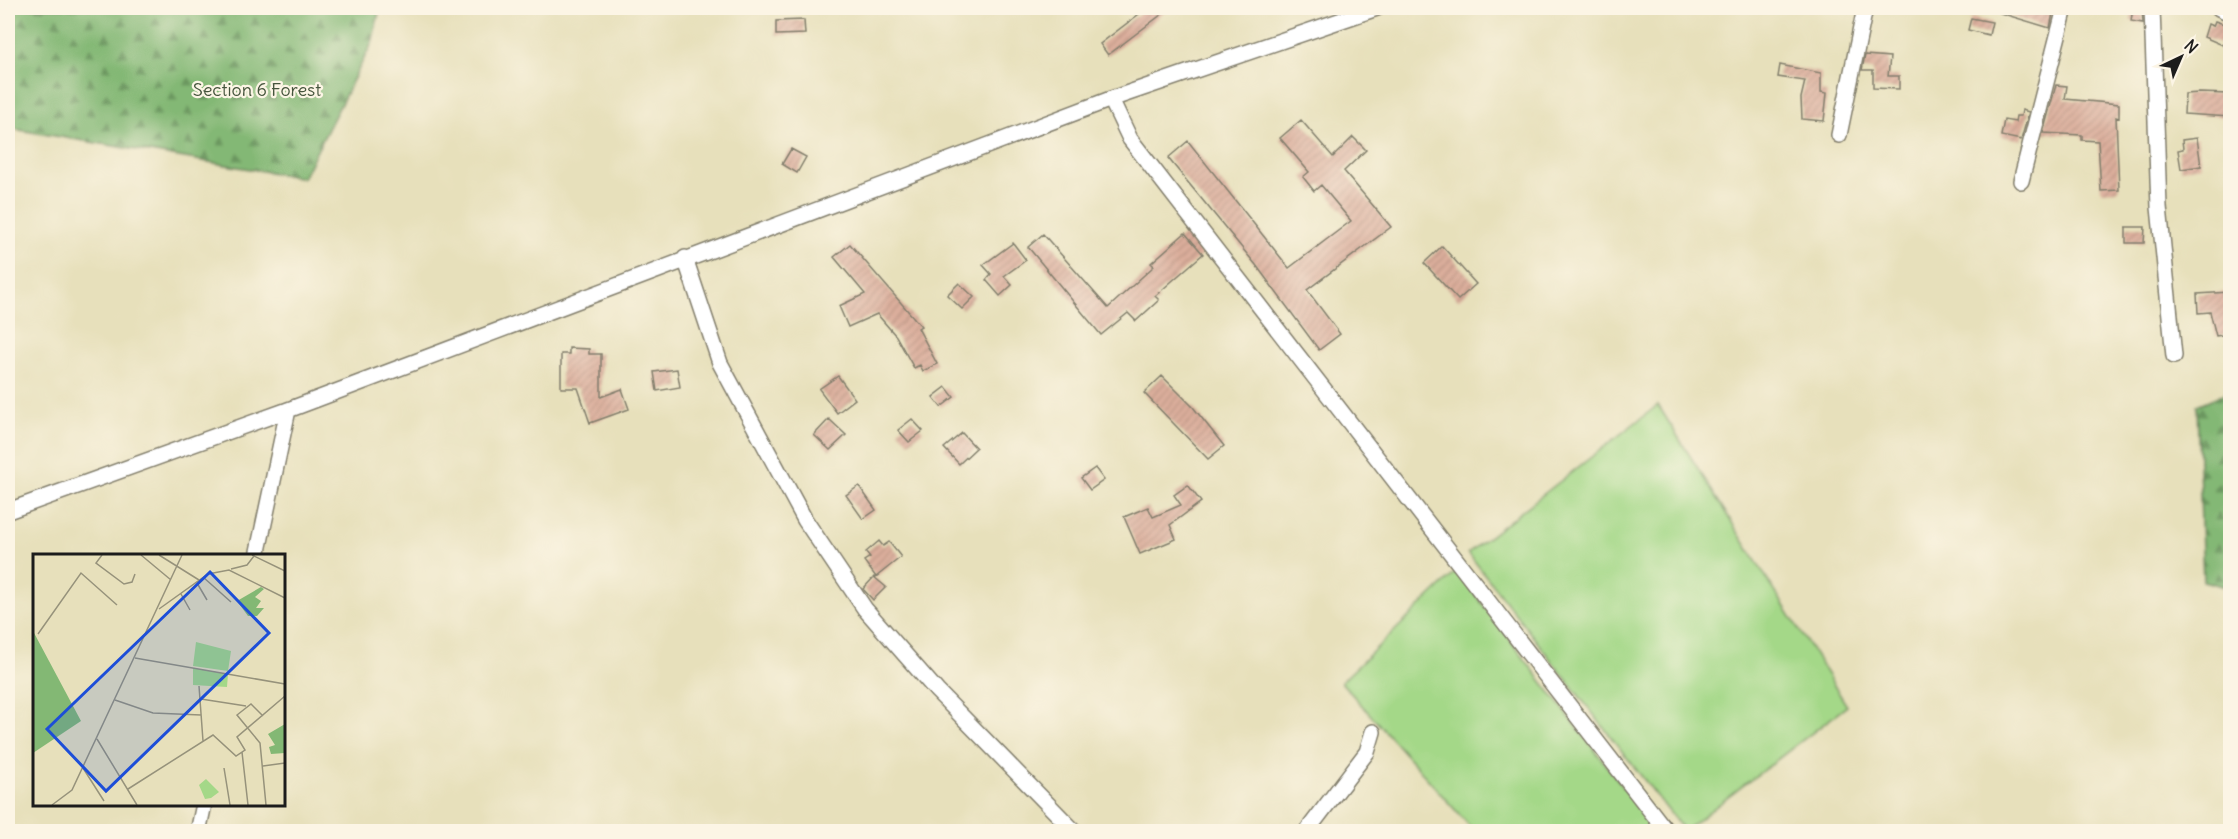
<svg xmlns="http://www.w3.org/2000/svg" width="2238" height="839" font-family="Delius,sans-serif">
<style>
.green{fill:#a4d888;stroke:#607a52;stroke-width:1.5}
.forest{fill:url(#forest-firs);stroke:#506a48;stroke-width:1.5}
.building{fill:url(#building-hatch)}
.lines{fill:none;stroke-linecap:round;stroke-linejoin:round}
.street-casing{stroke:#827e6c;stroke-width:18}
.street{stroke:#fff;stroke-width:15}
.labels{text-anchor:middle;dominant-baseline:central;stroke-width:4.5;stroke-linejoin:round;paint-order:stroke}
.park-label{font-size:18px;fill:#45543c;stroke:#fcf5e5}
.inset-road{fill:none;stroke:#96927b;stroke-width:1.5}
.view{fill:#1d4ed8;fill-opacity:0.15;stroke:#1d4ed8;stroke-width:3}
.inset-edge{fill:none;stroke:#1c1c1c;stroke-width:3}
</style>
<defs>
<pattern id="forest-firs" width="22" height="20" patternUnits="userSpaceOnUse" patternTransform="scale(1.5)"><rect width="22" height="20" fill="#83b874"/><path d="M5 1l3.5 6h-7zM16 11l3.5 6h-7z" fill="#6a955e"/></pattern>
<pattern id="building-hatch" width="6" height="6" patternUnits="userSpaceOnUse" patternTransform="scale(1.5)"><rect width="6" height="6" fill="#dbae9b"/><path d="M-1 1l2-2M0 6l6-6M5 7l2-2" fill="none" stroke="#bb9585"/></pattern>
</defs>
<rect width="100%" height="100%" fill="#fcf5e5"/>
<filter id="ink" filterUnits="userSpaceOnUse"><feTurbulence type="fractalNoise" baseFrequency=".0167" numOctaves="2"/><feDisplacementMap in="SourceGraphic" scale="12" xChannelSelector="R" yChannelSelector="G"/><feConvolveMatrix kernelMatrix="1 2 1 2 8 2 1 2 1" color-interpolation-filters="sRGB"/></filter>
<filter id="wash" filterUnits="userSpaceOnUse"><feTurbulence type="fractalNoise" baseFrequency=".008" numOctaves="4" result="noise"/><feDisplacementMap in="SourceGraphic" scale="24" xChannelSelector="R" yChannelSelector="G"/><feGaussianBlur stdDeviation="1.35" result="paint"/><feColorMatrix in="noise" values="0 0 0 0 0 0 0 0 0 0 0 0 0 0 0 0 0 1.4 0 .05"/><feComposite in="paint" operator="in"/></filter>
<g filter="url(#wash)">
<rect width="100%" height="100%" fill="#e7e0bb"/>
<!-- green -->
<path class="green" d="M1658,405L1847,706L1684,831L1468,553Z
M1457,571L1657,831H1474L1341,682Z"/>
<!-- forest -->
<path class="forest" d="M8,8H380L372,43L303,178L8,128Z
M2230,391V588L2203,581L2197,405Z"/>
<g id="blocks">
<!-- building -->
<path class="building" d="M1147,8H1170L1108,55L1100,44Z
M2001,8H2054L2050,28L2000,13Z
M2133,8H2142L2143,23L2131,21Z
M1971,18L1992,22L1989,35L1968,30Z
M804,20L805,34L776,35V21Z
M2215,21L2230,26L2227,47L2204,37L2208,24L2213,26Z
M1865,55L1890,57L1888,76H1899V89L1873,88V70H1862Z
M1780,65L1821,73V92L1827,93L1824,121L1802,119L1801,98L1805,81L1778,77Z
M2056,85L2067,86L2065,99L2119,104V118L2116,117L2119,190L2101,191L2098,141L2082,140V135L2043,133Z
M2199,93L2230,94V117L2184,114L2185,94Z
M2022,110L2029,112L2021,140L2001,136L2004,120L2015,122L2016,116H2021Z
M1301,120L1333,157L1353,137L1366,150L1344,171L1391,227L1307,290L1340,334L1319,350L1256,265L1168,158L1188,141L1289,268L1351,221L1321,185L1314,191L1303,177L1309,172L1280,138Z
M2197,138L2201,166L2181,169L2178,150L2183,149L2182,140Z
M791,149L806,157L797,173L782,164Z
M2126,227H2145L2144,243H2126Z
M1185,233L1203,254L1155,296L1159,300L1136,321L1128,313L1101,335L1028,247L1043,234L1108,308L1154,266L1151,263Z
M1013,243L1026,260L1004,276L1012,285L1000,296L986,280L991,274L983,265Z
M850,244L921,326L918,328L937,364L923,371L920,365L914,368L896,336L877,314L848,327L839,306L865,294L834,257Z
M1442,246L1476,284L1458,300L1424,263Z
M959,283L974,297L962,309L947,295Z
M2230,292L2229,334L2216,336L2210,312L2198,313L2197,294Z
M569,348L589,349V354H601V397L622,389L629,409L590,423L578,388H561V354H569Z
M677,369L680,387L657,391L654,372Z
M838,376L855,399L837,413L819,389Z
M1162,376L1193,407L1224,446L1208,459L1144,393Z
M946,387L954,397L941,407L933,397Z
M829,419L846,435L830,450L814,435Z
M912,419L923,431L909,442L898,430Z
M962,433L976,448L959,464L944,448Z
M1095,468L1104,480L1090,490L1081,478Z
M1188,485L1201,502L1170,525L1176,539L1140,554L1124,517L1148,507L1153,517L1181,505L1174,495Z
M859,486L876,510L863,519L846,495Z
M879,541L883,546L889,542L901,557L876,577L864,561L870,557L866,552Z
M874,577L886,587L873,600L863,589Z"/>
</g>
</g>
<g filter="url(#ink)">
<use href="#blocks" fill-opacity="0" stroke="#827e6c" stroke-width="1.5"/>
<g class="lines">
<defs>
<path id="street" d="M2152,8L2159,207L2174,356
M2219,8L2230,13
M1111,99L1130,139L1667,832
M1839,135L1865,8
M2021,181L2065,8
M685,258L720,363L805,520L865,609L937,691L1075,832
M8,511L288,410L1111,99L1377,8
M257,556L288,410
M198,832L204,804
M1306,832L1367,752L1373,732"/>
</defs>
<!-- street casing -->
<use href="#street" class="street-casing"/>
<!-- street -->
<use href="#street" class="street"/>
</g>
</g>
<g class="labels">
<!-- park labels -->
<g class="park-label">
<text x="257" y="89">Section 6 Forest</text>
</g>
</g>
<!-- overview -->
<g transform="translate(33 554)">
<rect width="252" height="252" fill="#e7e0bb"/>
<path d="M163,88L198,97L195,117L160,112ZM160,114L195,120L194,133L160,131ZM173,225L186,238L178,244L172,245L166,231Z" fill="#a4d888"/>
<path d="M228,33L231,35L222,43L228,47L223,54H231L224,62H215L204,47ZM0,77L48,167L0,199ZM252,170V199L238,200L236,193L242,191L235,180Z" fill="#83b874"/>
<path class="inset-road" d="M69,1L63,9L91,30L99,28L102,20M108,1L138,26M126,1L166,26M219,1L252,17M198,15L214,11L221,2M170,23L198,48M164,29L174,46M148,40L157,56M126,55L175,20L196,16L252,44M5,80L48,19L84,51M102,104L252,130M166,132L170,187M168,145L213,152M82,146L120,159L168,161M230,162L218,150L204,161L227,189L233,251M64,185L104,251M209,198L215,251M230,212L252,209M50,214L71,247M191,214L197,251M95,235L180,181L203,202L212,196L204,183L252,142M19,251L39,236L149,1"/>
<path class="view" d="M177,18L236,79L73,237L14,175Z"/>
<rect width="252" height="252" class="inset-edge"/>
</g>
<!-- margin -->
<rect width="2238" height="839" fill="none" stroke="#fcf5e5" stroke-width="30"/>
<!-- north arrow -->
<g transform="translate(2181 57) rotate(44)" stroke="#fcf5e5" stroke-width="4.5" paint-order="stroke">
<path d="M0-4.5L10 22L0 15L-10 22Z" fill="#1c1c1c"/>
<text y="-9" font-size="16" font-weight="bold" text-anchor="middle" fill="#1c1c1c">N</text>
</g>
</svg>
